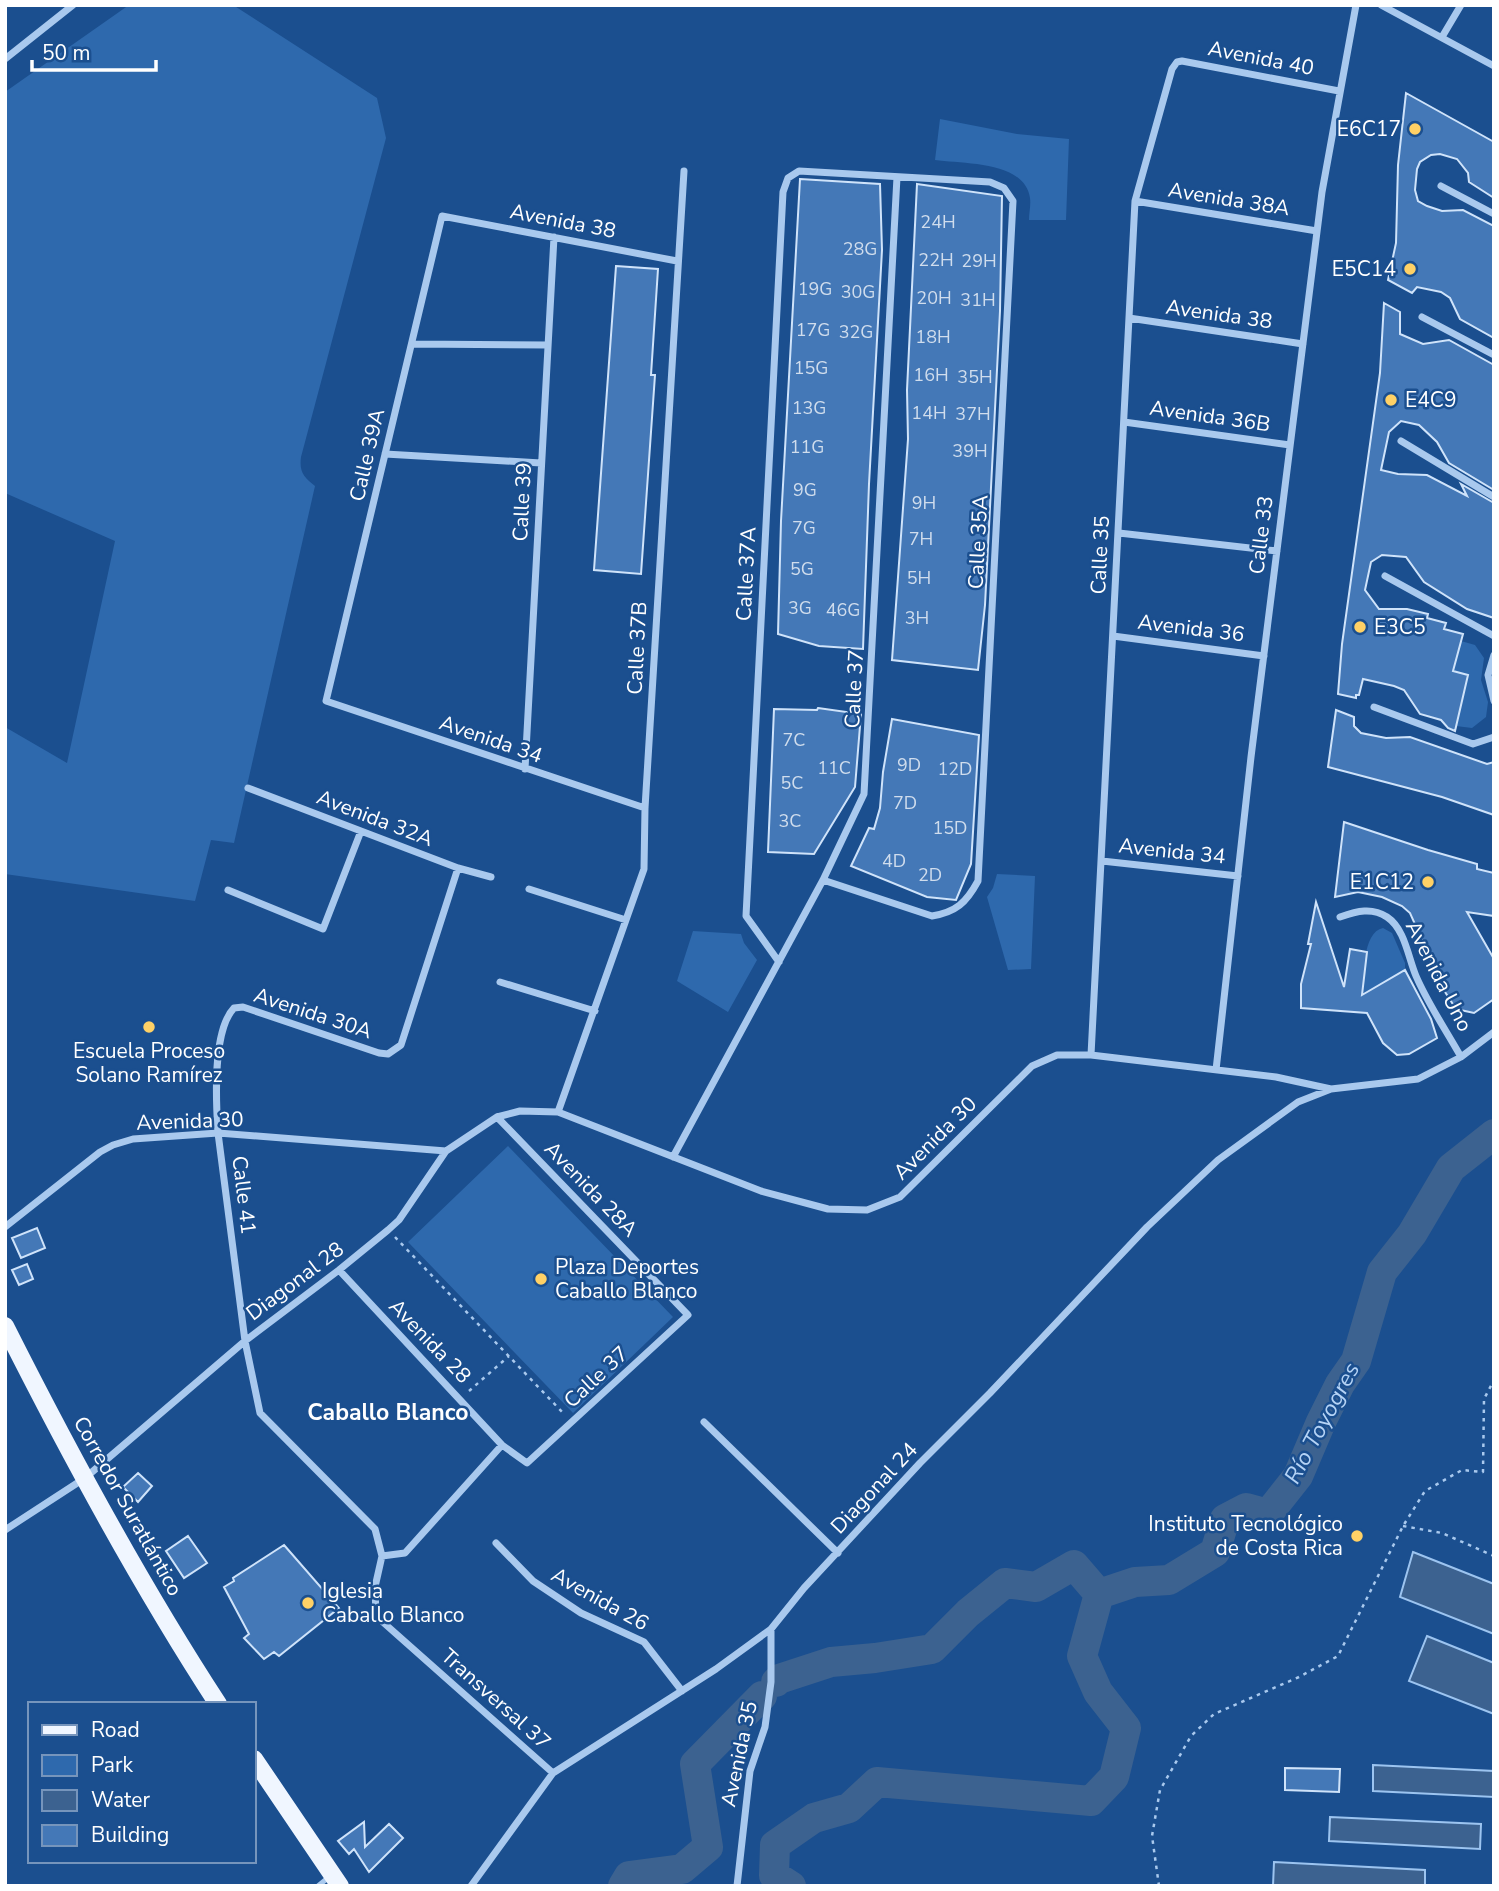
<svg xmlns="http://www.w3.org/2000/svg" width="1499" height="1891" font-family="'Nunito Sans',sans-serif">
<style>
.green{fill:#2e69ad}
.water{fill:#3c6290;stroke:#9cc4f0;stroke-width:2}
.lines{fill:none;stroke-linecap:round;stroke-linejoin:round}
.river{stroke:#3c6290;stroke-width:30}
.building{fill:#4478b7;stroke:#cfe3fa;stroke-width:2}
.path{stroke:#a9c9ee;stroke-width:2.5;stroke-dasharray:3.5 5;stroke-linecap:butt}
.lane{stroke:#a9c9ee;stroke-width:5}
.street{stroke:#a9c9ee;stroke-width:7}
.primary{stroke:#f0f6ff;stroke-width:18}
.poi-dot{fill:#ffd166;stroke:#1b4f8f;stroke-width:2.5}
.labels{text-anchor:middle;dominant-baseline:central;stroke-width:5;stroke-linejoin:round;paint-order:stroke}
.number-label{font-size:18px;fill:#d0dded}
.street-label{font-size:21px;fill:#fff;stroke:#1b4f8f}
.poi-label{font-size:21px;fill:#fff;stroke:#1b4f8f;text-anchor:end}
.neighbourhood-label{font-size:23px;font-weight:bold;fill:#fff;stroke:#1b4f8f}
.water-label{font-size:23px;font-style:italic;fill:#b5d3f5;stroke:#1b4f8f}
</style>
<rect width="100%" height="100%" fill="#1b4f8f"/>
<!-- green -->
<path class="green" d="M129,5H233L377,98L386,138L301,457C299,472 304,477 315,486L234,843L211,840L195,901L5,874V727L67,763L115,541L5,493V92Z
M940,119L1017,134L1069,139L1066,220H1029C1029,213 1031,205 1030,198C1025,161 964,164 935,160Z
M1461,641L1475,645L1484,658L1481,680L1488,702L1486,717L1472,728L1456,726L1468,675L1453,671Z
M997,874L1035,876L1031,969L1008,970L987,897L993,888Z
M1383,928L1392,933L1405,963V970L1362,995C1364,977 1362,932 1383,928Z
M693,931L741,934L744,943L757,960L728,1012L677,981Z
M508,1146L673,1317L573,1413L408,1242Z"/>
<!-- water -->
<path class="water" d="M1413,1552L1494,1584V1634L1400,1597Z
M1427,1636L1494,1663V1714L1409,1681Z
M1373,1765L1494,1771V1797L1373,1791Z
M1330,1817L1481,1824L1480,1849L1329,1841Z
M1274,1862L1425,1870V1886H1273Z"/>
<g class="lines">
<!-- river -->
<path class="river" d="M776,1682L779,1679L831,1662L875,1658L932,1649L968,1613L1005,1583L1036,1587L1074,1565L1099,1594
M623,1886L629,1876L682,1869L708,1847L695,1764L762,1696
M791,1886L774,1875L775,1845L814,1818L849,1808L877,1782L1091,1801L1114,1777L1126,1728L1098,1692L1082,1656L1099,1594L1135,1582L1169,1580L1215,1552L1225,1519L1246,1508L1268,1514L1298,1476L1321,1422L1340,1384L1356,1361L1382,1272L1412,1234L1451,1168L1494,1134"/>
</g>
<!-- building -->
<path class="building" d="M1406,93L1494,142V198L1469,182L1468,173L1457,159L1440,154L1431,155L1420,162L1417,169L1415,190L1418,201L1427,206L1442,211L1463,210L1494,226V338L1460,319L1450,298L1441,292L1417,287L1412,293L1388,280L1396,243L1398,165Z
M800,179L880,184L882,250L869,484L863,649L819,646L778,634L781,521Z
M917,184L1002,196L1000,311L985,605L978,670L892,660L908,439L907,390Z
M616,266L658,269L651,375H655L641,574L594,570Z
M1384,303L1400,312V334L1423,344L1449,340L1494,365V490L1449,463L1437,442L1419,425L1401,421L1389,432L1381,470L1398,474L1427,475L1467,496L1461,484L1494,503V618L1467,609L1424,582L1406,557L1382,555L1371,562L1365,590L1379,609H1407L1428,614L1427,618L1446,623L1444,629L1463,634L1453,671L1468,675L1455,731L1448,728L1441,720L1420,714L1404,690L1394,686L1363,679L1359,695H1356V698L1338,694L1342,644L1380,373Z
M818,708L861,714L855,787L814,854L768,852L774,709L817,710Z
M1336,710L1354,717V726L1361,733L1386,738L1410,737L1487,764L1494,762V815L1442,797L1328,767Z
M892,719L979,735L971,864L956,900L927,897L851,866L869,828L874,829L880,808L883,772Z
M1344,822L1428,850L1477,864V869L1494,873V916L1467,912L1494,959V999L1474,1013L1456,1009L1438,981L1440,980L1410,913L1402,906L1382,897L1358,892L1335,897Z
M1316,902L1344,987L1350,949L1367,952L1362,995L1405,970L1431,1019L1437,1038L1409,1054L1397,1055L1383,1043L1367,1013L1301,1008V984L1311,944H1308Z
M37,1228L45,1248L21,1258L12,1238Z
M27,1264L33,1279L19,1285L12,1270Z
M138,1473L152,1486L138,1502L123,1487Z
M188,1536L207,1563L184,1578L166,1551Z
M284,1545L339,1608L279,1656L274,1652L264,1659L244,1638L249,1634L224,1587L234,1581L233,1578Z
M1285,1768L1340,1769L1339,1792L1285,1790Z
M364,1822L365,1847L389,1824L403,1838L369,1872L354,1849L349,1854L338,1841Z"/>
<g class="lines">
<!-- path -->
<path class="path" d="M395,1237L565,1415
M469,1391L509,1356
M1403,1526L1442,1533L1494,1556
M1159,1886L1152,1836L1160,1790L1191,1736L1214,1714L1299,1677L1338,1656L1403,1526L1425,1491L1462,1470L1483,1472L1484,1399L1494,1380"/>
<!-- lane -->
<path class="lane" d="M318,1886L329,1877"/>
<!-- street -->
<path class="street" d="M1381,5L1494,66
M1442,37L1461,5
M5,59L73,5
M1441,186L1494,214
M1135,201L1317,231
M1422,317L1494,355
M1129,318L1303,344
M412,344L548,345
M1124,422L1290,445
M1401,441L1494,497
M385,454L541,463
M1119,533L1277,551
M1385,576L1494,636
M1113,636L1264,656
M1494,655L1488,675L1494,701
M1374,707L1473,744L1494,737
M525,769L554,237
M248,788L458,868L491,877
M645,808L326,701L442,216L677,261
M1102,861L1238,876
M458,868L401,1045L388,1054L379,1053L243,1007L234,1008C212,1031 216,1102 218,1133L245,1341L260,1413L375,1529L382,1556L375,1587L376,1616L553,1773
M529,889L626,920
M228,890L323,929L361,831
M1340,917C1357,911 1372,907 1387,917C1405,929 1408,957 1416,976C1428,1004 1446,1030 1461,1057
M779,962L746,916L783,192L788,178L799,171L990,182L1004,188L1013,201L978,881C966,903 956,912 932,916L823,880
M500,982L595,1011
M1091,1055L1135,201L1172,69L1177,62L1182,61L1339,91
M1216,1070L1251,757L1322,192L1356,5
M558,1112L644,869L645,808L684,171
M673,1157L823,880L864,794L897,177
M5,1227L100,1152L113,1145L133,1139L218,1133L446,1151
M339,1270L502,1445L527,1463L688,1315L497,1117
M704,1422L838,1553
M5,1530L85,1478L245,1341L339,1270L388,1230L399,1220L446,1151L497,1117L520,1111L558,1112L761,1191L828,1209L867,1210L900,1197L1032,1066L1057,1055H1091L1276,1077L1331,1089
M496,1543L533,1581L581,1613L644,1642L682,1691
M382,1556L405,1553L502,1445
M471,1886L553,1773L716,1669L771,1629L804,1588L920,1463L990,1393L1147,1227L1218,1160L1298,1102L1331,1089L1418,1079L1461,1057L1494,1032
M737,1886L750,1771L765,1727L771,1682V1629"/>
<!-- primary -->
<path class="primary" d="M5,1326C70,1455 139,1583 218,1704
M254,1759L340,1886"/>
</g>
<!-- markers -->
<g class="poi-dot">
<circle cx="1415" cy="129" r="7"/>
<circle cx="1410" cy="269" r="7"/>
<circle cx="1391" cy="400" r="7"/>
<circle cx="1360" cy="627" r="7"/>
<circle cx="1428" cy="882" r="7"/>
<circle cx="149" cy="1027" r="7"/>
<circle cx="541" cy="1279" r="7"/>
<circle cx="1357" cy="1536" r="7"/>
<circle cx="308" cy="1603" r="7"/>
</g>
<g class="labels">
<!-- number labels -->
<g class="number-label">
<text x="938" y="222">24H</text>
<text x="860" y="249">28G</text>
<text x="936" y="260">22H</text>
<text x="979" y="261">29H</text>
<text x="815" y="289">19G</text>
<text x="858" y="292">30G</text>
<text x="934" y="298">20H</text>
<text x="978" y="300">31H</text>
<text x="813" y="330">17G</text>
<text x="856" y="332">32G</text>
<text x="933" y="337">18H</text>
<text x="811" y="368">15G</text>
<text x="931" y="375">16H</text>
<text x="975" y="377">35H</text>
<text x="809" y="408">13G</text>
<text x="929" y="413">14H</text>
<text x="973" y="414">37H</text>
<text x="807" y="447">11G</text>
<text x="970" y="451">39H</text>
<text x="805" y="490">9G</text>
<text x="924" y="503">9H</text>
<text x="804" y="528">7G</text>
<text x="921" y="539">7H</text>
<text x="802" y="569">5G</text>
<text x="919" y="578">5H</text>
<text x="800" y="608">3G</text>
<text x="843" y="610">46G</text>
<text x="917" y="618">3H</text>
<text x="794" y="740">7C</text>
<text x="909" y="765">9D</text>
<text x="834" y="768">11C</text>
<text x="955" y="769">12D</text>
<text x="792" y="783">5C</text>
<text x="905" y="803">7D</text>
<text x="790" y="821">3C</text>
<text x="950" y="828">15D</text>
<text x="894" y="861">4D</text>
<text x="930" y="875">2D</text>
</g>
<!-- street labels -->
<g class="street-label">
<text transform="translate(1261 58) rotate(11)">Avenida 40</text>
<text transform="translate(1229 199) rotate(9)">Avenida 38A</text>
<text transform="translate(563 221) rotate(11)">Avenida 38</text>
<text transform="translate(1219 314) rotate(8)">Avenida 38</text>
<text transform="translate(1210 416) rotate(8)">Avenida 36B</text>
<text transform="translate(367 455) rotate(-77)">Calle 39A</text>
<text transform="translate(522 502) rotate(-87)">Calle 39</text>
<text transform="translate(1261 535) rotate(-83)">Calle 33</text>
<text transform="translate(978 542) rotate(-87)">Calle 35A</text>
<text transform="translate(1100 555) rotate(-87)">Calle 35</text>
<text transform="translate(746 574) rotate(-87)">Calle 37A</text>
<text transform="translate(1191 628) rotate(7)">Avenida 36</text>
<text transform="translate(637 648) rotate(-87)">Calle 37B</text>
<text transform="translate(854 689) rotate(-87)">Calle 37</text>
<text transform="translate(491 739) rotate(19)">Avenida 34</text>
<text transform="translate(375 818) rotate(21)">Avenida 32A</text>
<text transform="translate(1172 851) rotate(6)">Avenida 34</text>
<text transform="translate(1439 976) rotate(63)">Avenida Uno</text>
<text transform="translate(313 1013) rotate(18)">Avenida 30A</text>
<text transform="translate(190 1121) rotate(-2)">Avenida 30</text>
<text transform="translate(935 1138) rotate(-45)">Avenida 30</text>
<text transform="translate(591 1189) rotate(46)">Avenida 28A</text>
<text transform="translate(244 1195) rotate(83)">Calle 41</text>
<text transform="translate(295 1281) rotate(-37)">Diagonal 28</text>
<text transform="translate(430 1341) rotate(46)">Avenida 28</text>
<text transform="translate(596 1377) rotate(-43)">Calle 37</text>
<text transform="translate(874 1488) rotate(-47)">Diagonal 24</text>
<text transform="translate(128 1506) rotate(61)">Corredor Suratlántico</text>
<text transform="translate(600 1599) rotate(29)">Avenida 26</text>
<text transform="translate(496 1699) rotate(42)">Transversal 37</text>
<text transform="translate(739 1754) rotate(-78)">Avenida 35</text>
</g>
<!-- poi labels -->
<g class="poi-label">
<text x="1401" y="129">E6C17</text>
<text x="1396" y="269">E5C14</text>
<text x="1405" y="400" text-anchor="start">E4C9</text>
<text x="1374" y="627" text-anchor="start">E3C5</text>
<text x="1414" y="882">E1C12</text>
<text x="149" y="1051" text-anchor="middle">Escuela Proceso<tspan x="149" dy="24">Solano Ramírez</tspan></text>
<text x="555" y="1267" text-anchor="start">Plaza Deportes<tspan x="555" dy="24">Caballo Blanco</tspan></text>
<text x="1343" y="1524">Instituto Tecnológico<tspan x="1343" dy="24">de Costa Rica</tspan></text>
<text x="322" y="1591" text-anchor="start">Iglesia<tspan x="322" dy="24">Caballo Blanco</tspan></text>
</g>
<!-- neighbourhood labels -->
<g class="neighbourhood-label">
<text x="388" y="1412">Caballo Blanco</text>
</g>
<!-- water labels -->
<g class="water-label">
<text transform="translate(1322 1423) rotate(-62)">Río Toyogres</text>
</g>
</g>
<!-- border -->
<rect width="1499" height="1891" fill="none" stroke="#ffffff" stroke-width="14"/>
<!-- legend -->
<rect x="28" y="1702" width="228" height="161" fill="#1b4f8f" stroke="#7695bc" stroke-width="2"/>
<rect x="42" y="1725" width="35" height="10" fill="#f0f6ff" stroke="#7695bc" stroke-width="2"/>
<text x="91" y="1737" font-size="21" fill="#ffffff">Road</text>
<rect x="42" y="1755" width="35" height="21" fill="#2e69ad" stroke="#7695bc" stroke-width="2"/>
<text x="91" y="1772" font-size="21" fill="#ffffff">Park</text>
<rect x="42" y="1790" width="35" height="21" fill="#3c6290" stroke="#7695bc" stroke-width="2"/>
<text x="91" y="1807" font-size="21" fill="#ffffff">Water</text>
<rect x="42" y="1825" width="35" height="21" fill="#4478b7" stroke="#7695bc" stroke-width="2"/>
<text x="91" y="1842" font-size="21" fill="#ffffff">Building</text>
<!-- scale -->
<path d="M32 60v10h124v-10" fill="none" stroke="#ffffff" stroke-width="3.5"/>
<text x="42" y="60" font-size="21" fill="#ffffff" stroke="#1b4f8f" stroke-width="5" paint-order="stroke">50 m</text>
</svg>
